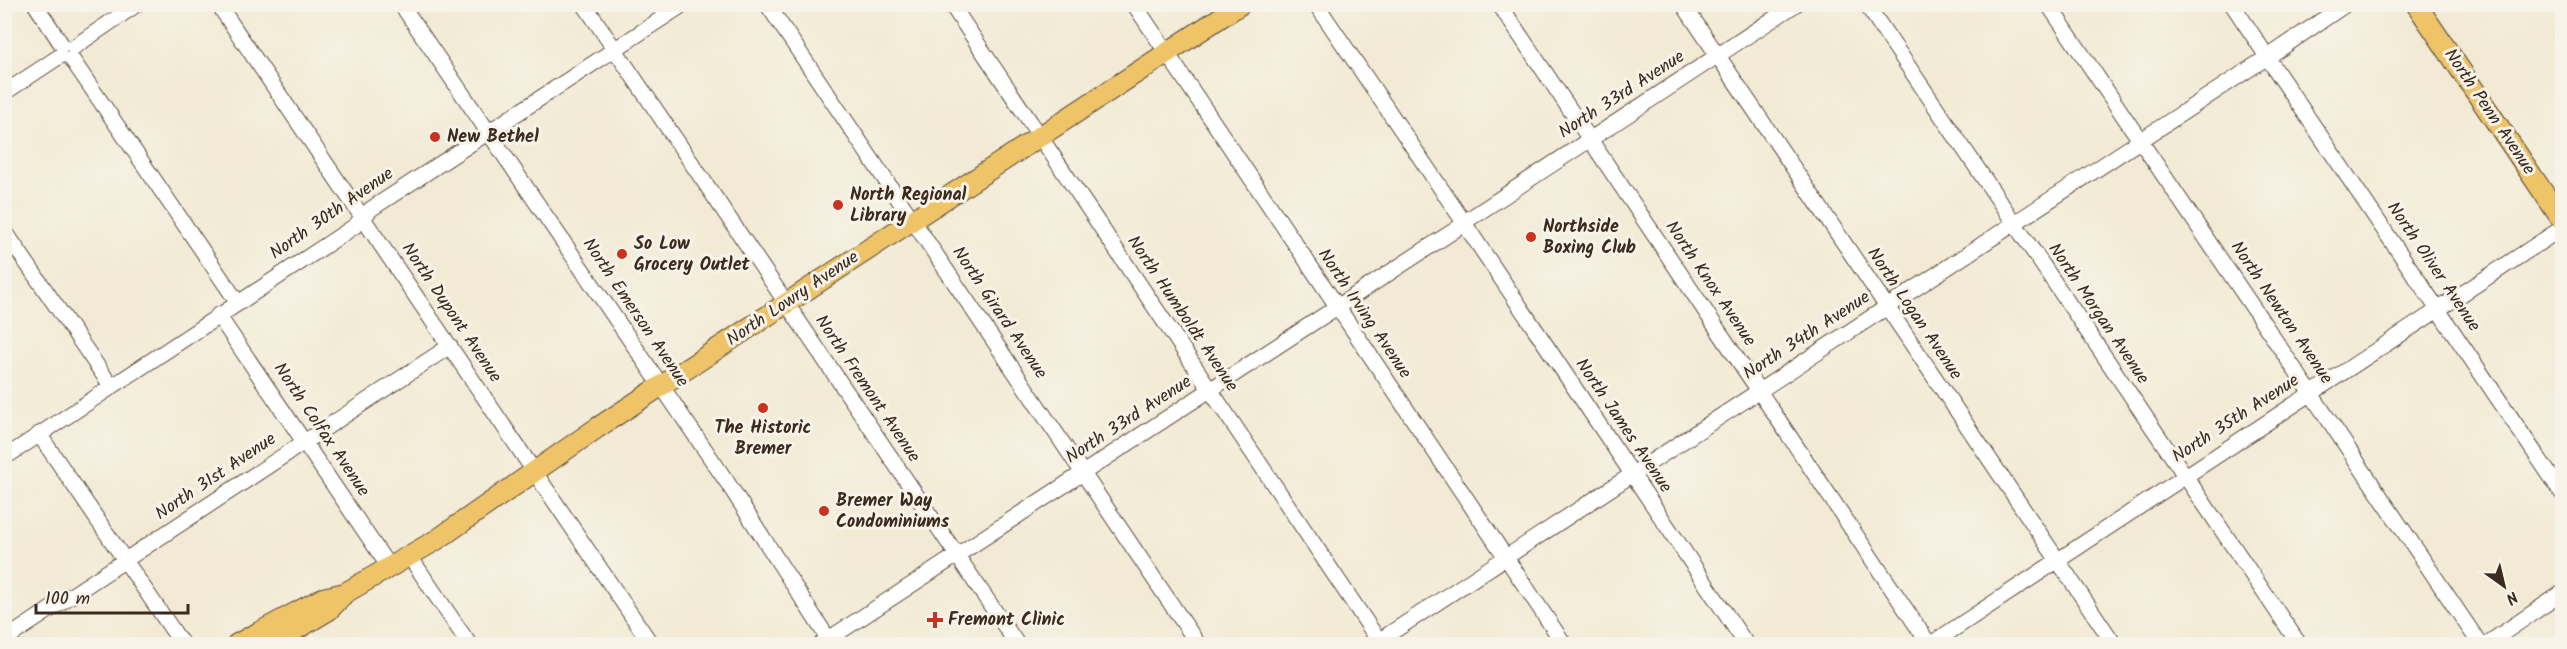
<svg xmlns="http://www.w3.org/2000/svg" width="2567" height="649" font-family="Kalam,sans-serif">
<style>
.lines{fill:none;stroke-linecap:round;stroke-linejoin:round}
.minor-casing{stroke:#564739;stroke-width:17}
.major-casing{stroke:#564739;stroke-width:22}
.minor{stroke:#fff;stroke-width:15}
.major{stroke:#efc469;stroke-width:20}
.poi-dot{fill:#c8321e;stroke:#f7f3e8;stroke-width:2}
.labels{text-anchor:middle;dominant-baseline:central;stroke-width:6;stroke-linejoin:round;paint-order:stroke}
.street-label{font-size:18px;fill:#3b2a1e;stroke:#f7f3e8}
.poi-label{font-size:18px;font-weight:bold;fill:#3b2a1e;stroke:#f7f3e8;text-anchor:start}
</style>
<rect width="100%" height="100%" fill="#f7f3e8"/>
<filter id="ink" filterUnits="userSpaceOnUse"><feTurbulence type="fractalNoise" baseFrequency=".0167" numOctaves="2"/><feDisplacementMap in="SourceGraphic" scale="12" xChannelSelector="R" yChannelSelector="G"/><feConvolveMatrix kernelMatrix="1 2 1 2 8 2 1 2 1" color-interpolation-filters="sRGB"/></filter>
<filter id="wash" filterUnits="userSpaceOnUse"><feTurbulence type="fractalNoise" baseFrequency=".008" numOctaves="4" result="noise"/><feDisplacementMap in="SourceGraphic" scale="24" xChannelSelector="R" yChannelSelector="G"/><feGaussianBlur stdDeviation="1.35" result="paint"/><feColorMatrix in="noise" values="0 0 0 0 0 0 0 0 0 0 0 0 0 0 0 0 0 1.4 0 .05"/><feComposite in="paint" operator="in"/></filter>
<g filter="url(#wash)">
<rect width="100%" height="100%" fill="#f2ead4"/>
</g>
<g filter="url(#ink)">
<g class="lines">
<defs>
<path id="minor" d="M35,4L62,45
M218,4L651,644
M401,4L727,482L829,640L836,644
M584,4L1017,644
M767,4L1198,644
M951,4L1381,644
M1134,4L1564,644
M1316,4L1461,218
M1499,4L1929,644
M1683,4L2114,644
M1866,4L2299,644
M2048,4L2480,644
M2232,4L2264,52
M74,47L137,4
M2274,53L2346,4
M71,58L238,303
M2271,63L2562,493
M4,93L60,56
M1469,219L1796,4
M1468,229L1746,644
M4,230L111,386
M218,315L389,567
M39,434L182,644
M4,458L355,226L371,209L684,4
M410,557L469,644
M4,640L450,346
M821,644L1458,228
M1374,644L2263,60
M1931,644L2562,228
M2487,644L2562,593"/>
<path id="major" d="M2416,4L2562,220
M237,644L323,598L345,593
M272,644L329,610L345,593L438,539L597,428L1241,4"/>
</defs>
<!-- minor casing -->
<use href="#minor" class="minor-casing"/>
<!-- major casing -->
<use href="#major" class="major-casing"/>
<!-- minor -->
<use href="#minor" class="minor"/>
<!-- major -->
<use href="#major" class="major"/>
</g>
</g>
<!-- markers -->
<g class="poi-dot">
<circle cx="435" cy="137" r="6"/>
<circle cx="838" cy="205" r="6"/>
<circle cx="1531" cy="237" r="6"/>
<circle cx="622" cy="254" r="6"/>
<circle cx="763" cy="408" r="6"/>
<circle cx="824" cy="511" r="6"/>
<path d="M932 611h6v6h6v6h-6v6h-6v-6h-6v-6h6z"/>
</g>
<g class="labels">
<!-- street labels -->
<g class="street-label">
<text transform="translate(1622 95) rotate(-33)">North 33rd Avenue</text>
<text transform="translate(2489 112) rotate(56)">North Penn Avenue</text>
<text transform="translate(332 214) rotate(-35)">North 30th Avenue</text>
<text transform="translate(2433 267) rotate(56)">North Oliver Avenue</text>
<text transform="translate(1710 284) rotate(56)">North Knox Avenue</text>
<text transform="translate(793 299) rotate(-34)">North Lowry Avenue</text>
<text transform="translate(451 313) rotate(56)">North Dupont Avenue</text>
<text transform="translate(635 313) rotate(56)">North Emerson Avenue</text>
<text transform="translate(999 313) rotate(56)">North Girard Avenue</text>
<text transform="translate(2281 313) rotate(56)">North Newton Avenue</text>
<text transform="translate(1182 314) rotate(56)">North Humboldt Avenue</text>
<text transform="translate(1364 314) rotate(56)">North Irving Avenue</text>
<text transform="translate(1914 314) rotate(56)">North Logan Avenue</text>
<text transform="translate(2098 314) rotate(56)">North Morgan Avenue</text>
<text transform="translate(1807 336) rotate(-33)">North 34th Avenue</text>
<text transform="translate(867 389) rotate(56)">North Fremont Avenue</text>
<text transform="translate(2236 419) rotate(-33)">North 35th Avenue</text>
<text transform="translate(1129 420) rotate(-33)">North 33rd Avenue</text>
<text transform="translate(1623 426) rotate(56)">North James Avenue</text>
<text transform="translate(321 430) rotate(56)">North Colfax Avenue</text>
<text transform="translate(216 477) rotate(-34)">North 31st Avenue</text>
</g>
<!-- poi labels -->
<g class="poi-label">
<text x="447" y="137">New Bethel</text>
<text x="850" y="195">North Regional<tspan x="850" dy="21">Library</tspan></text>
<text x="1543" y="227">Northside<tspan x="1543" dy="21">Boxing Club</tspan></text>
<text x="634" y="244">So Low<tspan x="634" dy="21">Grocery Outlet</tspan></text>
<text x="763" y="428" text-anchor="middle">The Historic<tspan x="763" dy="21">Bremer</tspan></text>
<text x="836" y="501">Bremer Way<tspan x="836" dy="21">Condominiums</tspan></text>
<text x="948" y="620">Fremont Clinic</text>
</g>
</g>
<!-- margin -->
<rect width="2567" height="649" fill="none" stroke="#f7f3e8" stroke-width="24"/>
<!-- north arrow -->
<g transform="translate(2504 586) rotate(146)" stroke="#f7f3e8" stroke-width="4.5" paint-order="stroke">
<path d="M0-4.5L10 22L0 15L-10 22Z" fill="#3b2a1e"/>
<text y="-9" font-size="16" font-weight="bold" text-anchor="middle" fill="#3b2a1e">N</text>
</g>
<!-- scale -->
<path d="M36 604v9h152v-9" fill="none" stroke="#3b2a1e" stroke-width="3"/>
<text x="45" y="604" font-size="18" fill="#3b2a1e" stroke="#f7f3e8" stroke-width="4.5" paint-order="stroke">100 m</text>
</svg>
